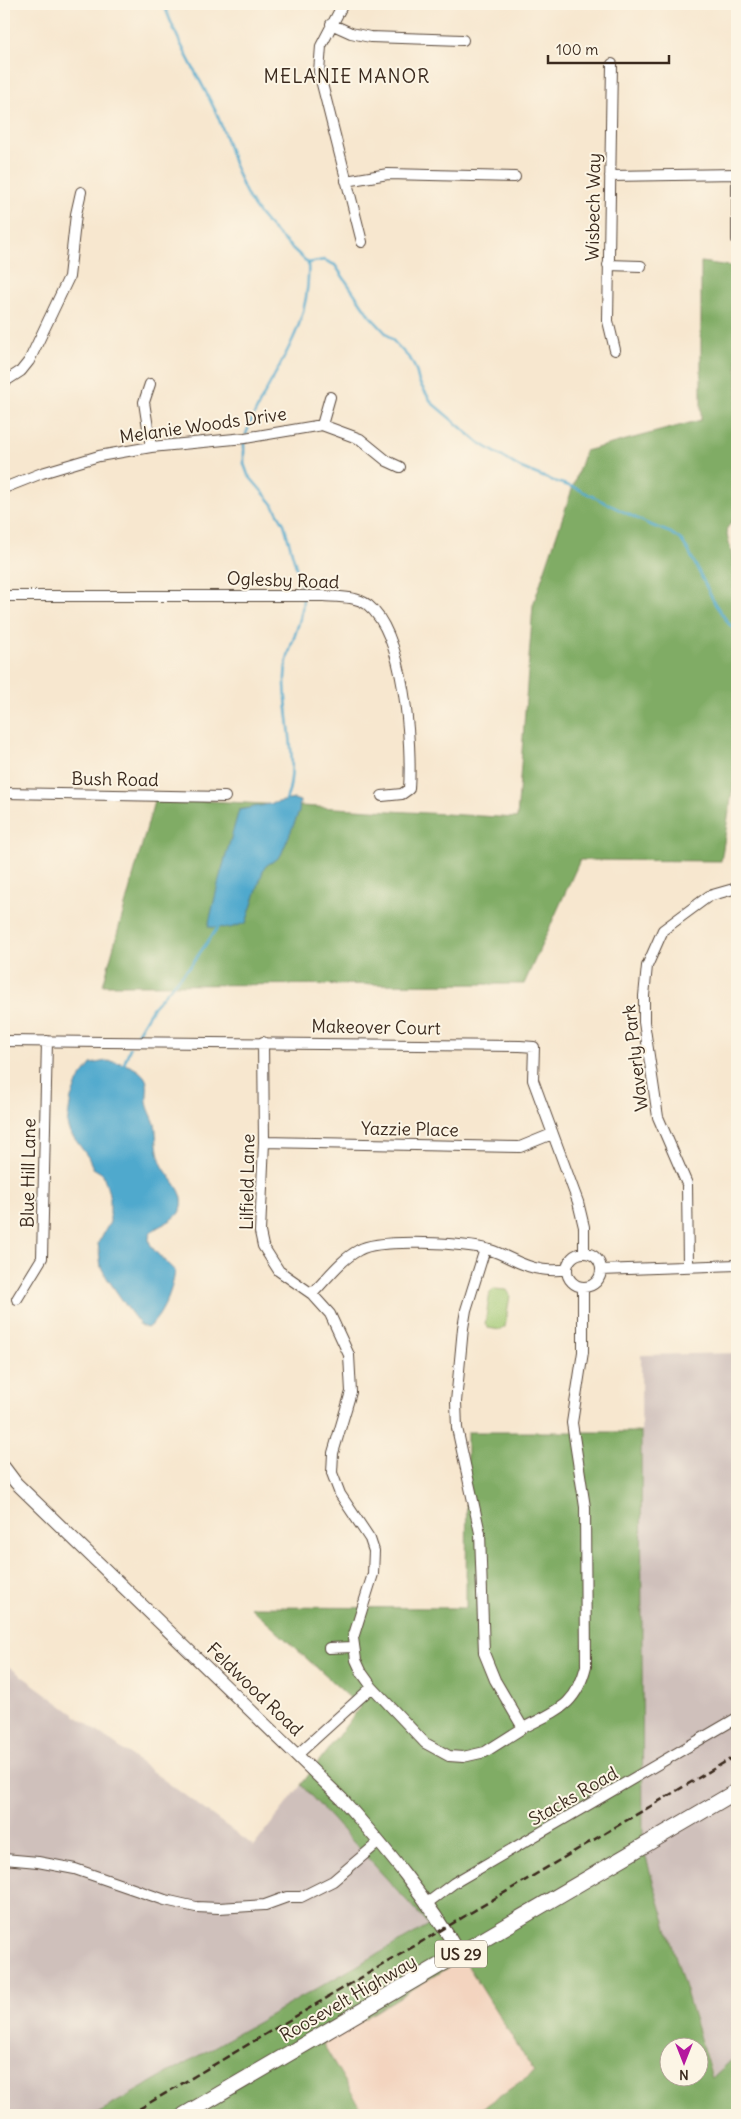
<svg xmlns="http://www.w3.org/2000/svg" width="741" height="2119" font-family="Delius,sans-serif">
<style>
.built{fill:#f3d4bf}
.industrial{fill:#cfc0bb}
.green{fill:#a0c873;stroke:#6e7948}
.forest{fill:#80ac65;stroke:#5e6b42;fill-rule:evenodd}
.water{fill:#50a9cd;stroke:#466a76}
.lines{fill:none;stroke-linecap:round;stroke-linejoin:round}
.stream{stroke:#50a9cd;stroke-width:2.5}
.minor-casing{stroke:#574639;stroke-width:12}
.tertiary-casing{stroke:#574639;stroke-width:14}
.primary-casing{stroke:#574639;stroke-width:17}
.minor{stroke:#fff;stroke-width:10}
.tertiary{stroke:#fff;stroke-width:12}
.primary{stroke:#fff;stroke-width:15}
.rail{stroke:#3b2a1e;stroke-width:2.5;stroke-dasharray:8 4;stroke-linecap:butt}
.labels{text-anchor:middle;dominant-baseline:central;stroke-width:4;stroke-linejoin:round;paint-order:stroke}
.shield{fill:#fcf5e5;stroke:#75675a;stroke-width:1}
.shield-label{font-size:16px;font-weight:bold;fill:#3b2a1e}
.street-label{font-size:18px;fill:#3b2a1e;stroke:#fcf5e5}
.neighbourhood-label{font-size:19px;letter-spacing:1px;fill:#3b2a1e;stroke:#fcf5e5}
</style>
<rect width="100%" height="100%" fill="#fcf5e5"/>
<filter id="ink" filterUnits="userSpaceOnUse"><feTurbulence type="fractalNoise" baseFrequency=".02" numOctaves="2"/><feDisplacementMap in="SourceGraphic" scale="10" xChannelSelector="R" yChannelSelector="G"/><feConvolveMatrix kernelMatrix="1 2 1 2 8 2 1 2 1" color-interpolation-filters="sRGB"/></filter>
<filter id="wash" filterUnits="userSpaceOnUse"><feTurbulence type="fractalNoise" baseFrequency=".0096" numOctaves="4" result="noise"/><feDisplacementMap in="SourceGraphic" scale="20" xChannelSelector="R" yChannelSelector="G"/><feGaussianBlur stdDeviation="1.12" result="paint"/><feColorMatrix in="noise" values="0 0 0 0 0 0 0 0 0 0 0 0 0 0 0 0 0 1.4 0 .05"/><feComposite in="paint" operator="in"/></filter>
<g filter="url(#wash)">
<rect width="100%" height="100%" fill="#f7e7cf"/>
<!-- built -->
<path class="built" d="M464,1958L534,2072L473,2115H365L323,2044Z"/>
<!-- industrial -->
<path class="industrial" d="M737,1353V2055L713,2078L643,1848L641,1355Z
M4,1663L254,1846L301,1785L429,1925L94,2115H4Z"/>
<!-- green -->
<path class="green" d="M494,1289L507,1290L510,1295L505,1327L500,1330L488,1328L485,1324L490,1292Z"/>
<!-- forest -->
<path class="forest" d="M701,262L737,267V513L726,530L737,578V762L721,861L580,860L524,984L103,985L155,798L517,818L533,605L585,451L701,420Z
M467,1432H641L643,1848L712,2078L737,2055V2115H473L534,2072L463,1958L323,2044L365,2115H213L210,2111L204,2115H94L429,1925L301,1785L360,1707L250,1607L466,1608ZM668,2046H698V2076H668Z"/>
<!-- water -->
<path class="water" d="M294,799L300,801L299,812L281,855C277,861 269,862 264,868L246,923L230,928L208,927L220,876L239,810Z
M106,1061C119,1062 135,1065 144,1076C150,1084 146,1094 147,1102C148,1110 153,1117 155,1124C157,1136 156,1150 161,1162C166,1176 185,1189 182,1206C178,1225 149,1224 149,1239C149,1249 168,1263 175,1271C173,1289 162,1318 147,1328L141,1326L129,1310L107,1278L101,1267L98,1243L110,1222V1197L103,1174L93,1168L88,1157L69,1131L67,1124L71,1098L78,1081L91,1064Z"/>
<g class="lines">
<!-- stream -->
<path class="stream" d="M164,4C177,42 198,75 215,110C227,136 232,163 244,189C258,220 284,240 308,263C312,333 269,372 246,434
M308,263L324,260L335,265L369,315L411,360L416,370L419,382L432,403L478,442L519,467L553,481L576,488L648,524L671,533L681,540L688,550L715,604L729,624L737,631
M244,441V464L248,475L272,503L284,524L303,592
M286,800C300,767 284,713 285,677C285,649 303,626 303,598
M134,1039L153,1007L192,964L218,927
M124,1064L130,1048"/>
</g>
</g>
<g filter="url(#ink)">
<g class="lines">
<defs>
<path id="minor" d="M343,4L321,46L319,72L362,242
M331,24L351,33L370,37L463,40
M612,64L608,321L615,350
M737,174V240
M610,176L737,174
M346,181L388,174L515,177
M608,265L641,266
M4,382L21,371L29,361L69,277L76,214L81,192
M150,384L144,402L151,447
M322,425L330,397
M4,488L42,473L99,456L151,447L245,438L322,425L360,439L387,461L400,467
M4,596H323C338,597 356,596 368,605C405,635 412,744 409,789L402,794L382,796
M4,793L225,797
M4,1041L520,1046L534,1047L533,1080L578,1202L584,1227V1253
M263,1042L264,1142L260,1232L263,1246L279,1271L312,1294L330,1314L349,1355L351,1392L333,1453L332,1473L340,1494L370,1539L374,1551L373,1574L353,1638L356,1660L362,1673L372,1687L425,1743L449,1756L463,1757L485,1752L523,1728
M264,1142L520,1147L552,1134
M485,1249L466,1310L463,1328L456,1402L457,1428L480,1533L484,1653L495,1680L523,1728C558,1710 576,1706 586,1666L585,1507L572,1423L583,1352V1287
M567 1270a17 17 0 1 1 34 0a17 17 0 1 1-34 0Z
M688,1266L687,1184L658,1117L644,1022V996L647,966L663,930L709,896L737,888
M601,1270L737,1265
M312,1294C327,1279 340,1260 359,1250C379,1238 467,1243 490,1250C507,1255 522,1267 540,1269C548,1271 558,1270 566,1270
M17,1299L42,1258L47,1041
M329,1648L353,1647
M297,1755L372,1687
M4,1859L38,1862L75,1869L165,1900L196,1907L219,1908L265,1905L287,1897H301L333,1881L379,1842
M426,1904L454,1883L737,1718"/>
<path id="tertiary" d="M4,1467L16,1483L342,1799C385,1848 428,1899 460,1955"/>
<path id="primary" d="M184,2115L737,1791"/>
</defs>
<!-- minor casing -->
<use href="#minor" class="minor-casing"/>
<!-- tertiary casing -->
<use href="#tertiary" class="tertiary-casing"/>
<!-- primary casing -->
<use href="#primary" class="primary-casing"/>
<!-- minor -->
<use href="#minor" class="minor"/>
<!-- tertiary -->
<use href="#tertiary" class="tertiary"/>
<!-- primary -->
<use href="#primary" class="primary"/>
<!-- rail -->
<path class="rail" d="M129,2115L737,1755"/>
</g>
</g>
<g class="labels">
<!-- shield labels -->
<rect class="shield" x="435" y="1940.5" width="52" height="27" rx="4"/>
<g class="shield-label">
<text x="461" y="1954">US 29</text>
</g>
<!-- street labels -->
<g class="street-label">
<text transform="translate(593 207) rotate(-89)">Wisbech Way</text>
<text transform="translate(203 425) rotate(-8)">Melanie Woods Drive</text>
<text transform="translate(283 580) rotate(2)">Oglesby Road</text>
<text transform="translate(115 779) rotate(1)">Bush Road</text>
<text transform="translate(376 1027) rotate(1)">Makeover Court</text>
<text transform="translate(635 1058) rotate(-97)">Waverly Park</text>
<text transform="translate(410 1129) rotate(1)">Yazzie Place</text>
<text transform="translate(28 1173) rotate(-89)">Blue Hill Lane</text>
<text transform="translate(247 1182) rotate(-89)">Lilfield Lane</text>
<text transform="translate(255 1689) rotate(44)">Feldwood Road</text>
<text transform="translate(573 1796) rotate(-30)">Stacks Road</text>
<text transform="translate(348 1998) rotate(-30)">Roosevelt Highway</text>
</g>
<!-- neighbourhood labels -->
<g class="neighbourhood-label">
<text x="347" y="76">MELANIE MANOR</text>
</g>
</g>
<!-- margin -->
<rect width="741" height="2119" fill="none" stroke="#fcf5e5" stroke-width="20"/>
<!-- north arrow -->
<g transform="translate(684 2062) rotate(180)"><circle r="24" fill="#fcf5e5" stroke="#afa495"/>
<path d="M0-4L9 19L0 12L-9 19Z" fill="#b5179e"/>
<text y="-8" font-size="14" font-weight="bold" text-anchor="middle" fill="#3b2a1e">N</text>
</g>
<!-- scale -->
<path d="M548 55v8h121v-8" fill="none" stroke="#3b2a1e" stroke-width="2.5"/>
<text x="556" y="55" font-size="15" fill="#3b2a1e" stroke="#fcf5e5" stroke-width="4" paint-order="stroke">100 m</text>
</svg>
